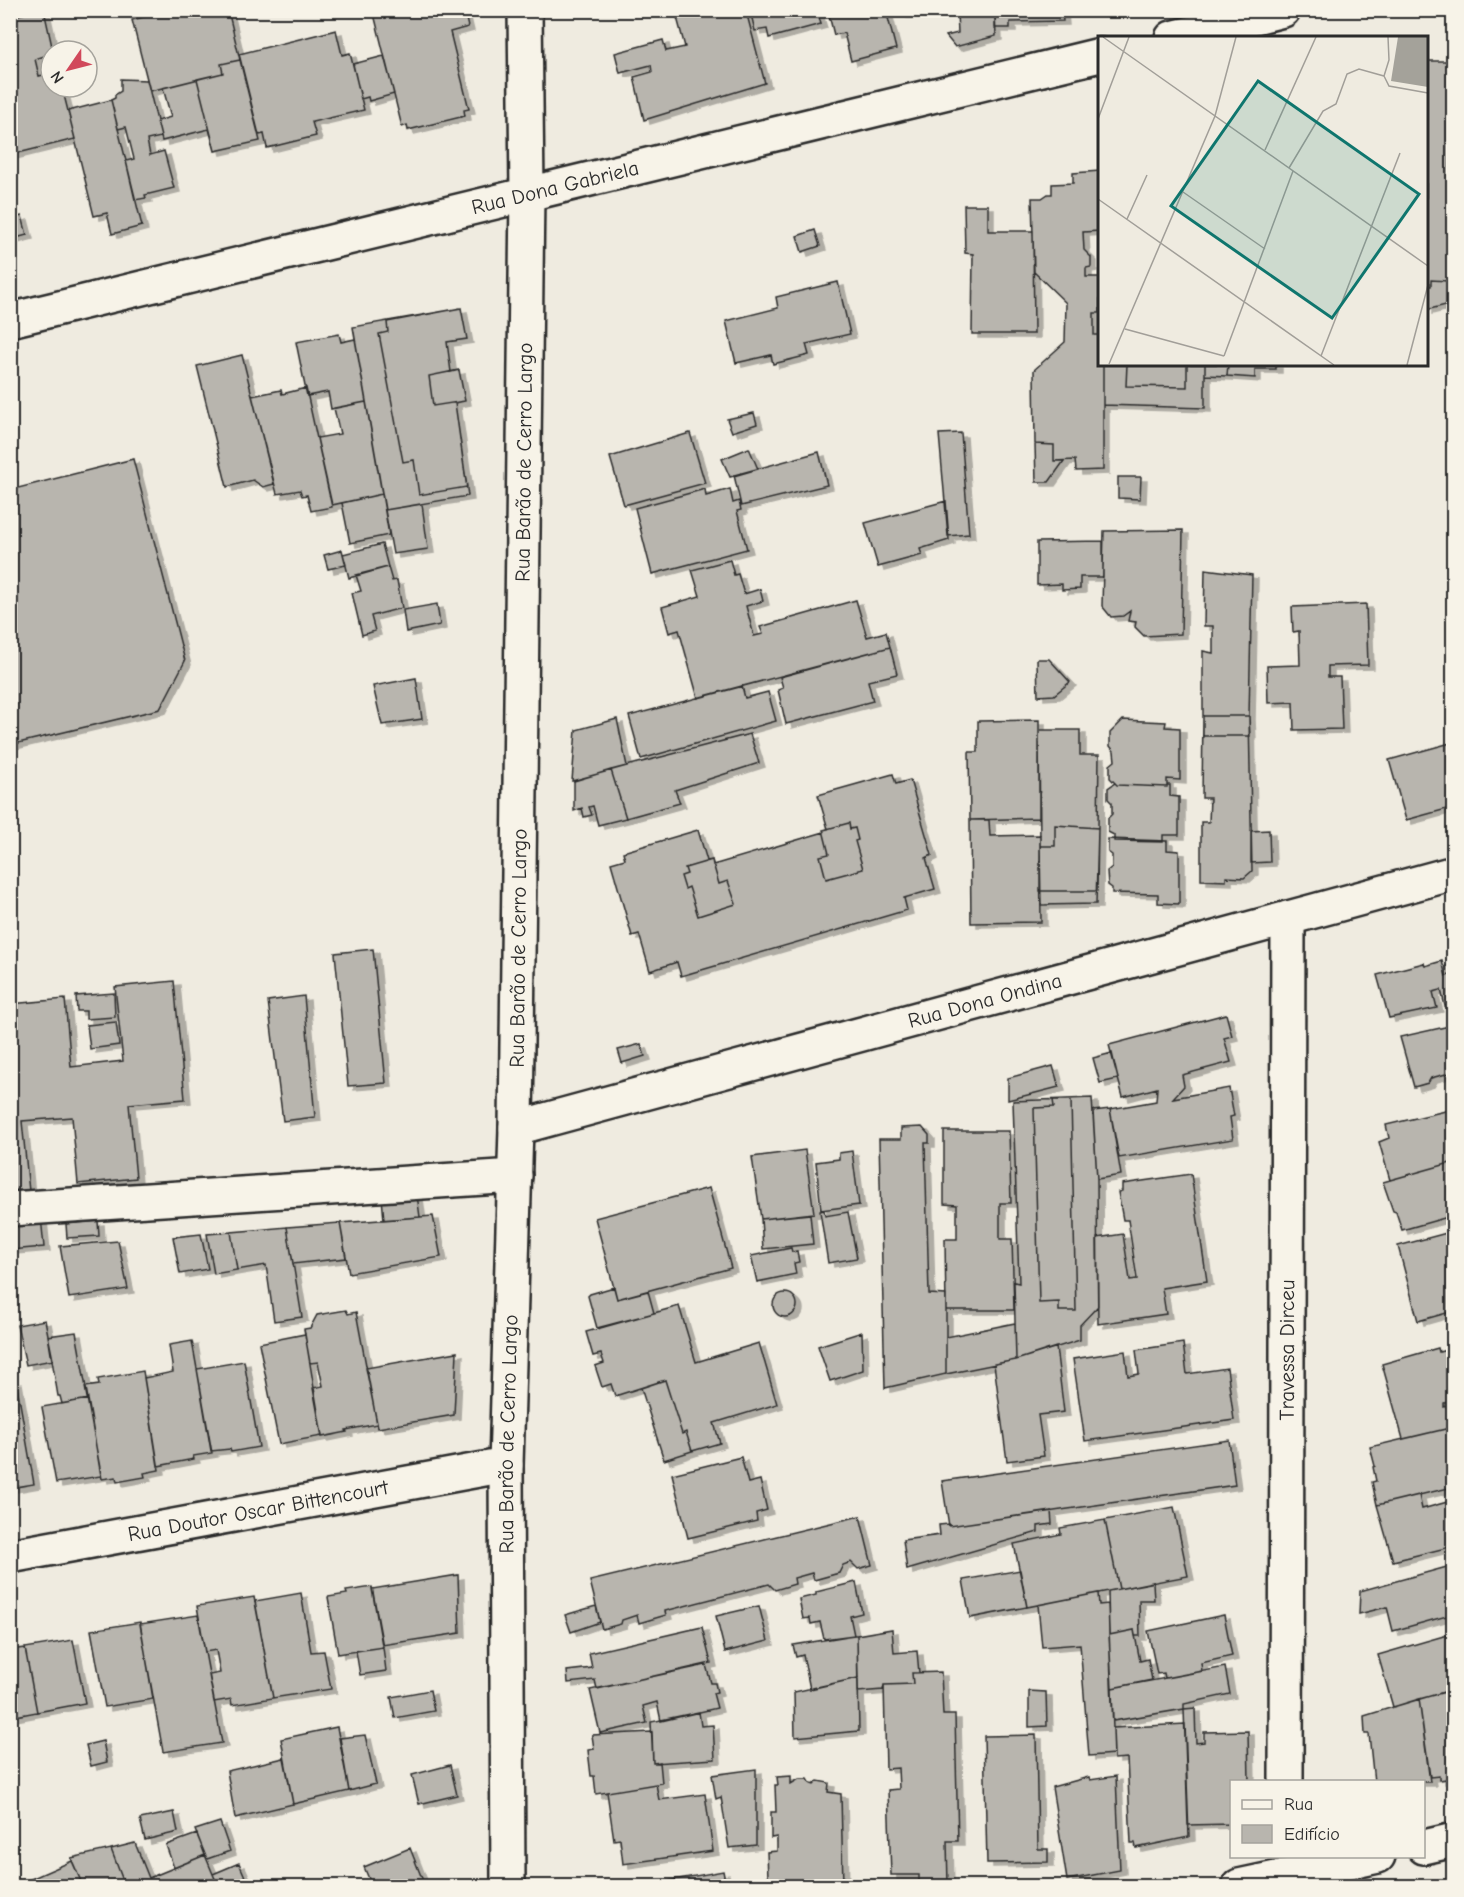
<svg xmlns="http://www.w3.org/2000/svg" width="1464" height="1897" font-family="'Comic Neue',sans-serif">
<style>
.building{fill:#b8b5ae;stroke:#2b2b2b;stroke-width:1.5;filter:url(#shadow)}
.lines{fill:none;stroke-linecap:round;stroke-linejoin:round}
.minor-casing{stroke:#2b2b2b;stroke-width:38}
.minor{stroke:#f7f3e8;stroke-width:33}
.labels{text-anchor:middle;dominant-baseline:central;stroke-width:6;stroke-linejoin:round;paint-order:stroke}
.street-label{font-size:21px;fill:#2b2b2b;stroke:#f7f3e8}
.inset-road{fill:none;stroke:#a19e98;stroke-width:1.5}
.view{fill:#0f766e;fill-opacity:0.15;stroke:#0f766e;stroke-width:3}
.inset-edge{fill:none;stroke:#2b2b2b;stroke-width:3}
</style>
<defs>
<filter id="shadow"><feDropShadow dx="6" dy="4" stdDeviation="0" flood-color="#0004"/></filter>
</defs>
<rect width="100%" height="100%" fill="#efebe0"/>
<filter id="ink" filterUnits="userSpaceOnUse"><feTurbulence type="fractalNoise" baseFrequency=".0167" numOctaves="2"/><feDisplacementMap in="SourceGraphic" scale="12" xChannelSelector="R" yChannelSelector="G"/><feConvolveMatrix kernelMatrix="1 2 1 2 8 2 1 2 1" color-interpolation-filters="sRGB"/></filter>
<g filter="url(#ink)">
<!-- building -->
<path class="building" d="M38,10H44L53,51H51V54L35,59L39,76L51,73V87H62L75,139L10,155V17Z
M170,10H228L240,60L221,64L223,73L150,91L132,20Z
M373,10H464L468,27L450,32L469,109L464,110L465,116L408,130L407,125L402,127Z
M675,10H750L746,11L765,83L644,120L634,77L652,72L651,65L620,73L615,53L663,40L666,51L685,47Z
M886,10L896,49L851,61L844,33L834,35L828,11L818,14L821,24L769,38L767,29L755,31L750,10Z
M900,10H995V13L901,14Z
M995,10H1062L1063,21L1010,22V28H995Z
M957,13H995L996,36L955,47L946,36L958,33Z
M336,30L342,55L350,53L364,110L312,122L316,136L267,148L264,134L259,135L239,54Z
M384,56L394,94L369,101L368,97L361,99L353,64Z
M240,60L260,141L215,151L209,129L162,141L157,121L171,117L163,88L223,73L221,64Z
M240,60L260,141L215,151L197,79L223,73L221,64Z
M1426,61H1453L1448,230L1454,231V303L1426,310Z
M1426,61H1453L1448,281L1431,280V286H1426Z
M1452,69L1454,160H1450Z
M121,79L147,80L161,137L147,140L150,155L164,151L174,188L145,195L146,198L135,200L126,161L134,159L126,127L118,129L111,100L115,98V95L121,91Z
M111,100L142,226L112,234L107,213L94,216L68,111Z
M1100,171V231L1083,232L1084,250L1091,257V267L1086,268V277H1100V313H1094V335H1100V364H1103V470L1076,471L1075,460L1054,461V445L1035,444L1034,370L1065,342L1066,303L1034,272L1032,198H1042L1048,194H1052V184L1073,183V173Z
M964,205H988V231H1033L1034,334H972L973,254L965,253Z
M22,216L27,235L12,239L10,219Z
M815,230L820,246L802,252L797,236Z
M838,282L850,334L806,344L809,355L773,364L771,355L736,363L726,321L778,308L776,297Z
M461,308L467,339L447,342L451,372L459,370L465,401L455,403L467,487L419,495L414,460L403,462L379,334L388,332L387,322Z
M461,308L467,339L447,342L451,372L459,370L465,401L455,403L468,496L385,510L353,327Z
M339,334L341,342L355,339L366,402L331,409L328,392L307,396L296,342Z
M242,355L274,484L263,487L253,480L227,487L197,366Z
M1103,364H1205V408L1103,405Z
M1127,364H1187V387L1126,386Z
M1205,364H1228L1227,376L1205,375Z
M1228,364H1276V369H1255V378L1227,376Z
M459,370L465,401L433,406L429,376Z
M306,388L332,507L311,511L307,495L302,496L300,490L277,494L252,396L281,390L282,394Z
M366,402L382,494L332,505L317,438L340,434L334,408Z
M754,413L757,424L732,432L727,419Z
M690,433L705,483L624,505L610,457Z
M961,433L969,534L948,536L939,434Z
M1035,444L1054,445V461H1064L1049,482H1036Z
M749,448L758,469L730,477L722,459Z
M819,452L827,485L741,506L734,475Z
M133,459L185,661L160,709L10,745V490Z
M1118,477H1141L1140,499L1118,498Z
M705,489L706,496L730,489L733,503L739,501L741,510L737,511L747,549L652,574L635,508Z
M382,494L389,535L350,543L342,503Z
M946,501L949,540L920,549L922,555L878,567L865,523Z
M422,504L428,549L393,554L385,510Z
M1183,530L1181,634L1144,636L1135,627L1136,622L1128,621L1130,611L1123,616L1111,617L1102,606L1104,531Z
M1103,541V577H1080V589L1062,590V584L1037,585V542Z
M382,544L388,567L349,578L343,554Z
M342,550L346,565L328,569L324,555Z
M730,560L734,575L738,574L744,594L760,589L763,601L746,606L754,636L763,634L760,627L856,600L867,637L886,632L890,647L698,698L679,630L669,633L662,607L700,596L692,570Z
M388,567L392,581L397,580L402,608L371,616L375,631L362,635L352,593L361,591L356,575Z
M1205,569L1252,575L1249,716H1203V651L1213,653V626H1204Z
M437,604L440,625L406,632L403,610Z
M1366,604L1368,665L1328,666V677H1340L1342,729L1294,730L1293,702L1268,703L1267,666L1300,665L1299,631L1293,632L1292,607Z
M890,647L897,674L868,681L873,701L786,724L778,690L783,688L780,677Z
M1037,659H1049L1070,682L1054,695L1038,696Z
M416,678L422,719L382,725L373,686Z
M742,686L745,698L768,692L776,721L641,759L629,716Z
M1203,716H1249L1252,871L1244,878L1226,877V881L1201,880V822H1209L1210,798H1202Z
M1203,716H1249L1250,736H1203Z
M617,719L627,766L572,781L576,730Z
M1039,720V818L970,820L969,752H978V721Z
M1123,720L1166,722L1165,727L1180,728V780L1167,779V787L1117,785L1110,778V765L1115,761L1114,751L1110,746V733Z
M1039,730H1080V755H1099L1098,828L1055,825V846H1040Z
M750,734L759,763L675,790L680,803L626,818L611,770Z
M1454,742V807L1406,820L1389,760Z
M611,770L626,818L598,825L593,806L589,807L592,815L584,817L582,808L574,811V781Z
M893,774L896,784L910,780L932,855L926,858L935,889L904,898L907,910L681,976L677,962L650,971L639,934L632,936L611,863L625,859L623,852L698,830L707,861L712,860L713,865L824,832L823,830L828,829L818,795Z
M1115,783L1117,785L1167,787V785H1170V796L1179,797V835H1163V842L1114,841V835L1108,832V818L1112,814V803L1108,799V788Z
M970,820H989L990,836L1040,835L1041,922L971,923Z
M849,823L850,829L855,828L858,840L855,841L863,869L826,879L820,856L829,854L823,830Z
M1055,825L1098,828L1097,891H1040V846H1055Z
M1055,825L1098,828L1096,904L1041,905L1040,846H1055Z
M1269,830L1270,862L1251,863V831Z
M1108,839L1167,841V850L1179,851V904L1158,903V894L1112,893V888L1108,885L1107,871L1112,867V855L1108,852Z
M712,860L719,884L728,881L736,904L698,916L689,887L685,889L681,876L687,874L685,868Z
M373,949L386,1083L348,1086L335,953Z
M1442,961L1446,976L1454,974V1004L1445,1006L1441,990L1433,992L1437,1008L1389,1018L1377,975L1424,963L1425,966Z
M174,981L185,1099L129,1104L136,1178L78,1184L72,1117L22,1121L29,1191L10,1192V1075L13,1074L10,1050V1004L65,999L71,1067L123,1061L115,987Z
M114,993L115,1017L86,1019V1011H77L76,996Z
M304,996L315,1117L283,1121L268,1001Z
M1226,1014L1232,1036L1224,1038L1231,1062L1182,1075L1184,1086L1173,1098L1229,1088L1234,1116L1230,1117L1233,1139L1119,1158L1110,1109L1156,1101L1157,1088L1123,1097L1109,1045Z
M116,1022L119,1045L90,1049L87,1025Z
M1454,1025V1079H1451L1450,1073L1431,1078L1428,1083L1414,1087L1400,1037Z
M641,1044L645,1056L622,1063L618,1050Z
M1112,1053L1118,1079L1100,1083L1093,1058Z
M1053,1066L1059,1087L1008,1100V1078Z
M1092,1098L1097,1179L1098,1306L1080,1325V1340L1016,1360L1014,1282L1019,1283L1013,1101Z
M1053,1100H1071L1076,1311H1059V1302L1039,1303L1034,1108L1054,1107Z
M1110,1109L1121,1175L1097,1179L1093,1111Z
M1454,1109V1162L1390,1180L1379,1142L1389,1138L1386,1125Z
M922,1127L929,1135V1143H925L929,1294L946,1295V1374L885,1388L879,1139H901V1128Z
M944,1131H1009L1011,1203H1000V1239H1012L1014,1310H946L945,1239H957V1205L944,1204Z
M805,1150L814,1213L761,1219L752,1157Z
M852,1151L859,1205L821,1210L816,1162L839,1159V1153Z
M1454,1162V1209L1446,1212L1448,1217L1402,1230L1396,1212L1393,1211L1383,1182Z
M1191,1174L1207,1281L1162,1288L1166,1314L1098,1324L1097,1238L1123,1234L1130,1280L1137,1279L1128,1220H1123L1118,1192L1122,1191V1184Z
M709,1188L731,1268L617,1299L595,1218Z
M417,1195L420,1217L384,1220L382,1198Z
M824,1210L825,1216L848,1212L857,1258L828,1263L820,1211Z
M810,1214L813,1244L763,1249L761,1219Z
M433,1216L441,1257L349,1273L340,1223Z
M41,1217L44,1247L10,1250V1220Z
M98,1221L99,1236L67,1238L66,1224Z
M340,1223L346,1258L293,1264L287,1227Z
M287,1227L302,1317L274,1321L266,1265L237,1270L231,1232Z
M1454,1231V1311L1418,1321L1398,1246Z
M231,1232L237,1270L214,1274L207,1234Z
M201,1234L208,1269L180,1274L173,1237Z
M118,1241L128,1289L69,1298L60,1246Z
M791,1248L792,1252L797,1251L799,1262L794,1263L796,1274L757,1282L751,1256Z
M614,1287L617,1299L648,1291L654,1313L597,1328L588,1296L590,1294Z
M773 1305a12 12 0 1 1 24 0a12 12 0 1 1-24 0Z
M679,1306L696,1362L759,1343L777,1404L714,1423L720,1443L692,1451L686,1432L682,1434L665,1380L615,1396L611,1384L602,1387L595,1366L604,1363L601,1354L593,1356L586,1332Z
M346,1310L348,1314L356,1312L377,1424L346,1430L347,1432L322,1437L313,1388L323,1386L318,1362L310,1363L304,1329L310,1328L317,1315Z
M45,1320L53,1360L26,1365L17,1325Z
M1015,1323L1016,1360L946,1374V1337Z
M76,1332L88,1399L62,1404L60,1396H58L48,1336Z
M862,1332L863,1370L830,1381L818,1346Z
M305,1334L322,1436L279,1444L259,1343Z
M192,1341L212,1453L193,1456L194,1459L158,1466L144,1378L173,1372L169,1345Z
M1183,1343L1187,1374L1227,1368L1234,1420L1085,1441L1073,1359L1125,1351L1128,1376L1139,1374L1136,1350Z
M1056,1347L1064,1412L1038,1415L1044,1456L1007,1461L994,1364L1016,1360Z
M1438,1348L1439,1352L1454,1348V1400L1444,1403V1407L1453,1404L1454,1427L1403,1439L1382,1364Z
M457,1352L454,1415L378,1428L366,1368Z
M244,1361L259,1447L231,1452L230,1449L211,1451L197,1369Z
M143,1371L159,1470L144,1473L145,1477L117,1482L116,1477L102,1479L85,1387L99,1385L98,1379Z
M16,1380L34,1484L10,1488V1381Z
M665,1380L682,1434L686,1432L692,1451L664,1460L641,1388Z
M88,1399L101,1476L56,1483L42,1407Z
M1454,1427V1479L1451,1480L1453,1487L1377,1505L1372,1482L1376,1481L1373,1467L1375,1466L1370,1447Z
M1229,1440L1235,1485L949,1526L942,1481Z
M741,1457L748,1483L760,1480L767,1510L756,1513L757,1521L688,1538L672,1474Z
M1419,1495L1422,1509L1451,1501L1454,1511V1546L1393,1561L1377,1505Z
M1174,1507L1188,1576L1119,1589L1105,1520Z
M1051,1511L1052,1524L1038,1526V1532L907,1570L903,1540L940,1535L939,1525L949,1524V1526Z
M860,1516L872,1565L858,1569L851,1562L843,1565L839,1573L814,1580L812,1573L794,1578L795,1584L775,1590L769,1584L665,1611L666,1615L639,1623L637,1615L622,1620L621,1624L602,1629L590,1581Z
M1105,1520L1119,1589L1027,1607L1014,1544L1061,1534L1060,1528Z
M1454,1565V1614L1393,1631L1387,1607L1359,1614L1360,1591Z
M1020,1570L1027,1607L970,1618L963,1580Z
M458,1575L460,1633L382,1645L372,1589Z
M856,1582L862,1613L850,1616L854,1635L824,1639L820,1622L811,1624L810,1618L803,1619L799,1599L816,1595V1592Z
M1153,1582L1154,1600H1139L1140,1636H1135L1134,1630L1109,1635L1108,1591Z
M372,1587L383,1647L338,1654L328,1597L347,1594L346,1591Z
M301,1593L311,1652L324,1651L331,1689L273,1698L255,1601Z
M1098,1593L1099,1605L1108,1604L1114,1754L1089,1756L1080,1644L1042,1647L1038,1605Z
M254,1597L273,1698L232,1705L231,1699L214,1702L209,1675L220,1673L216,1650L205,1652L197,1606Z
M596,1606L600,1622L571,1632L565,1615Z
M759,1606L768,1641L725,1652L716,1616Z
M198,1615L222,1743L163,1752L140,1624Z
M1224,1615L1232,1656L1201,1663L1202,1671L1165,1678L1164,1673L1157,1674L1148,1631Z
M140,1622L153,1699L105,1707L91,1630Z
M702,1627L711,1663L597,1689L595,1680L568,1683L567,1671L592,1668L589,1653Z
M892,1629L894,1653L917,1651L919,1673H912L913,1684L884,1685L883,1690L858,1692L857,1635Z
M1134,1630L1140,1661L1148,1659L1152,1680L1112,1688L1109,1635Z
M1454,1633V1689L1393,1707L1378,1655Z
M854,1635H857L858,1678L810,1689L803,1655L796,1657L793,1645Z
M73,1640L85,1703L37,1712L25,1648Z
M383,1647L386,1671L360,1675L356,1651Z
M25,1648L37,1712L10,1717V1650Z
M706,1665L711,1683H715L717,1692L713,1693L717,1708L661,1721L657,1702L643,1706L647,1723L600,1733L590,1690Z
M1225,1667L1230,1694L1184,1704V1709L1113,1721L1112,1688Z
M941,1672L943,1715H955L958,1841H947L948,1884L919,1885V1875H891L888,1790L899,1789L898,1768L886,1769L884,1685L913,1684L912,1673Z
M858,1678L859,1731L795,1737L794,1692Z
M430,1690L434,1711L395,1718L391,1697Z
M1029,1691L1046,1692L1047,1726L1029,1727Z
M1449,1691L1454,1704V1778L1439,1780V1776L1430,1777L1419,1699Z
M1419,1699L1430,1782H1374L1369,1734H1365L1364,1716Z
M1195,1708L1196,1743L1204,1742V1732L1248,1731L1249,1782H1232V1824L1188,1825L1184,1709Z
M699,1712L701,1726L713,1725L715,1759L653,1763L651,1722Z
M1185,1724L1189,1837L1136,1848L1135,1843H1131L1127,1758L1114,1759L1113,1728Z
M337,1727L349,1791L293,1804L281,1739Z
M652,1732L653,1763L660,1762L662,1783L596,1794L594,1776H591L588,1750L594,1749L592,1735Z
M365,1735L376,1784L349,1791L340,1738Z
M1036,1735L1038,1849H1048V1862L987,1863L984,1736Z
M103,1741L107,1762L91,1766L86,1745Z
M284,1758L293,1804L235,1818L227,1771Z
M450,1765L457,1795L419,1804L412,1775Z
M756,1769V1845L729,1848L721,1797L716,1799L712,1775Z
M791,1776V1784L799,1779H808L811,1784L814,1785L818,1781L829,1783L828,1792L841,1794L843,1886H775V1878H768L767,1852L777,1851V1837L771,1838V1812H776L775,1785H778L777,1777Z
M1116,1776L1120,1870L1067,1880L1052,1787L1089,1777L1090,1780Z
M656,1784L659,1800L705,1794L713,1851L623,1864L620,1839L614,1840L607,1792Z
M174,1812L178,1832L145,1840L140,1819Z
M220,1822L230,1851L207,1859L195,1830Z
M197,1834L205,1855L174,1868L166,1845Z
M135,1843L149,1878L153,1886H125L111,1849Z
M410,1848L423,1881L409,1886H372L364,1867Z
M111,1849L125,1886H83L71,1858Z
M205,1855L218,1886H153L149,1878Z
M72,1861L83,1886H17V1885Z
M239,1863L249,1886H218L213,1874Z
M723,1871L726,1886H639Z"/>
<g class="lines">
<defs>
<g id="minor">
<path d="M1172,38L1283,10"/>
<path id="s1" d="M10,320L1100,55"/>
<path id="s2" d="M516,1128L1454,873"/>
<path d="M10,1209L515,1176"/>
<path id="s3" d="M10,1556L506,1465"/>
<path id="s4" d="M1286,1782L1288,918"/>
<path d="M1424,1847L1454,1840"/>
<path id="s5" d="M508,1886L506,1465L516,1128L527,193L525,10"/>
<path d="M1239,1886L1378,1856"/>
</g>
</defs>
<!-- minor casing -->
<use href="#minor" class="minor-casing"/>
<!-- minor -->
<use href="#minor" class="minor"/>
</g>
</g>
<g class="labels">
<!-- street labels -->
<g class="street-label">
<text stroke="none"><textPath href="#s1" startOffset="561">Rua Dona Gabriela</textPath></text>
<text stroke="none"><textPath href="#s5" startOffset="1424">Rua Barão de Cerro Largo</textPath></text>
<text stroke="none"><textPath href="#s5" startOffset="938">Rua Barão de Cerro Largo</textPath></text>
<text stroke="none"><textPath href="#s2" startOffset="486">Rua Dona Ondina</textPath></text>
<text stroke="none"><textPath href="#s4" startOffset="432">Travessa Dirceu</textPath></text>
<text stroke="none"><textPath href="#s5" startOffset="452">Rua Barão de Cerro Largo</textPath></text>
<text stroke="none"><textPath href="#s3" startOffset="252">Rua Doutor Oscar Bittencourt</textPath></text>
</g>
</g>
<!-- overview -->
<g transform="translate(1098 36)">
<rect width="330" height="330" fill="#efebe0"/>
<path d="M300,1H330V51L293,45Z" fill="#a4a29a"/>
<path class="inset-road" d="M5,1L330,230M286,40L291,50L330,57M0,83L31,1M167,114L218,1M191,132L225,75L238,68L249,38L261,33L286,40L291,24L290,1M85,156L167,213M0,163L236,329M29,183L49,139M27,293L126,320M126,320L195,135M223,320L302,117M11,328L117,80L138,1M309,329L330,249"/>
<path class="view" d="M160,45L321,158L234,282L73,170Z"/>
<rect width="330" height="330" class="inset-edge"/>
</g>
<!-- margin -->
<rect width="1464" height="1897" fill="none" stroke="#f7f3e8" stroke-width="36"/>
<rect x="18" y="18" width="1428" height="1861" fill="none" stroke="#2b2b2b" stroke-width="2" filter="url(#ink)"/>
<!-- legend -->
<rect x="1230" y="1780" width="195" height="78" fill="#f7f3e8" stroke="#a5a39c" stroke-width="1.5"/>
<rect x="1242" y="1800" width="30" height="9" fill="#f7f3e8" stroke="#a5a39c" stroke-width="1.5"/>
<text x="1284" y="1810" font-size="18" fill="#2b2b2b">Rua</text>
<rect x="1242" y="1825" width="30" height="18" fill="#b8b5ae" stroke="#a5a39c" stroke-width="1.5"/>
<text x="1284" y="1840" font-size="18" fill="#2b2b2b">Edifício</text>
<!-- north arrow -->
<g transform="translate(69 69) rotate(235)"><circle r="28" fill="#f7f3e8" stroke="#a5a39c" stroke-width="1.5"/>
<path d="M0-4.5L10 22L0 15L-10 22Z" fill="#d1495b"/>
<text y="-9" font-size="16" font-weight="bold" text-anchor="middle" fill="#2b2b2b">N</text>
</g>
</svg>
